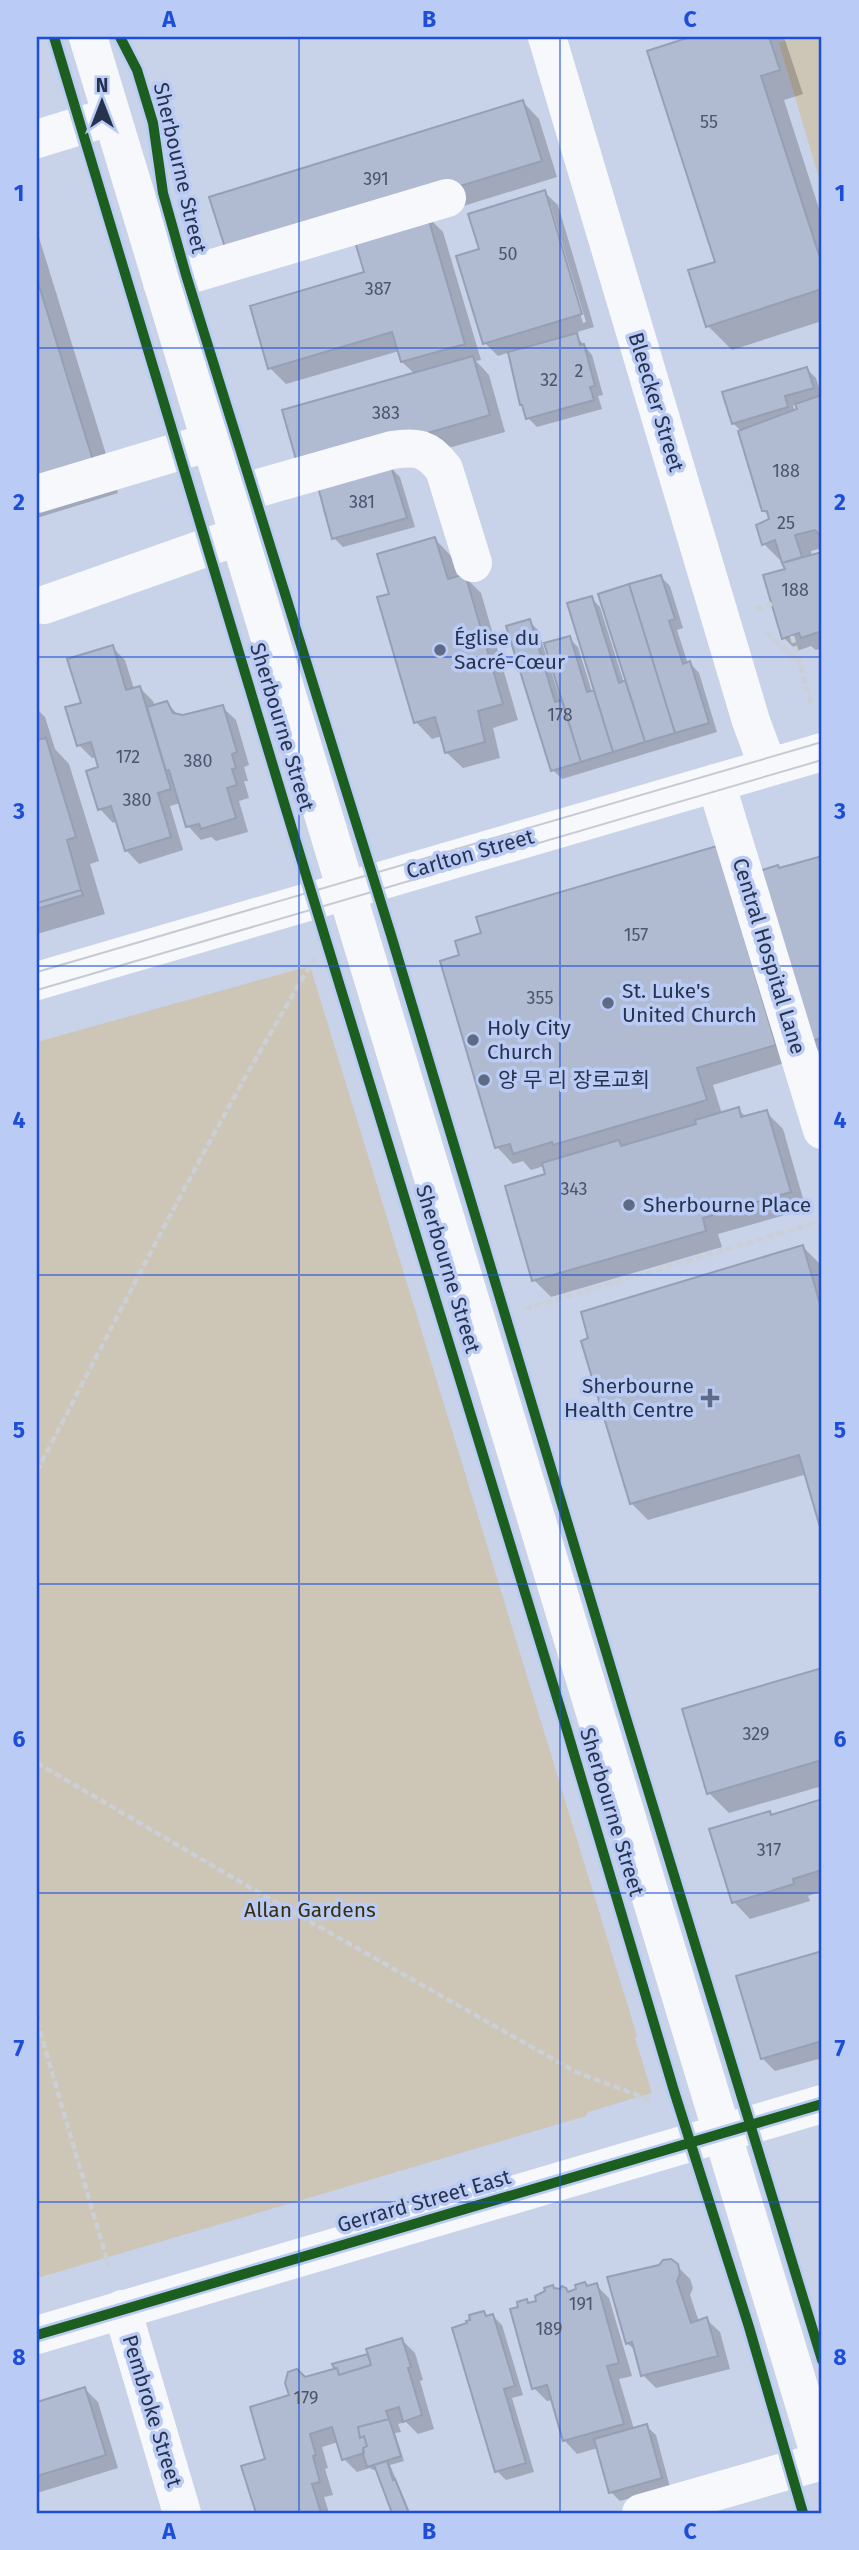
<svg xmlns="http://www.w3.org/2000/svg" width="859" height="2550" font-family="'Fira Sans','Noto Sans KR',sans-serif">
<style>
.green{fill:#cdc5b5}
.shadow{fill:#0003;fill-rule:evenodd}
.building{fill:#b0bad0;stroke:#959fb5;stroke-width:2}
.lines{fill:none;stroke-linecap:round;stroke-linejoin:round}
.path{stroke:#cbcfd6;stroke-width:4.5;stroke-dasharray:7 3.5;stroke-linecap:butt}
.minor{stroke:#f7f8fc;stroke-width:38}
.major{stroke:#f7f8fc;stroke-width:38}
.tram{stroke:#c6cad1;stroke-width:2}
.cycleway-casing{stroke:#baccf6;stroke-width:15}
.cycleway{stroke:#1b5e20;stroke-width:10}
.grid{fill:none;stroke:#1d4ed8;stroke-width:2;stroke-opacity:0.55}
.poi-dot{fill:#5f6b84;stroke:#baccf6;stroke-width:2.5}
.labels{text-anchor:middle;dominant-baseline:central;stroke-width:7;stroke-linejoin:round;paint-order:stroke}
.number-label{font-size:18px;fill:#4a566f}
.street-label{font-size:21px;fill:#27334e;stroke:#baccf6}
.poi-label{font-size:21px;fill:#27334e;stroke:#baccf6;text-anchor:start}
.park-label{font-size:21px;fill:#3b2e0d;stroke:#baccf6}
.neatline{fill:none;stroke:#1d4ed8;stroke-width:2.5}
.grid-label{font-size:23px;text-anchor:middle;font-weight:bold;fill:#1d4ed8}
</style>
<rect width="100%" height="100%" fill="#c8d2e8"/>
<!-- green -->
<path class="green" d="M799,37H822V188L779,43Z
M310,966L637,2036L635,2038L652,2093L588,2112L586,2116L37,2278V1042Z"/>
<!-- shadow -->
<path class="shadow" d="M696,37H782L785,40L803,94L784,100L822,218V321L732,350L708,326L717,263L649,52Z
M523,102L539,119L557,177L428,217L443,232L481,360L476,361L489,375L505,432L388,465L400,477L415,527L343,547L334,538L415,374L402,362L399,351L286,384L270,368L366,273Z
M544,192L558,205L594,327L574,333L592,355L603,395L598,396L602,409L537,427L528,418L521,404L510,352L498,356L485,343L481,250ZM548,206H551L586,322L583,323Z
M37,231L118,493L37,518Z
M807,369L816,378L822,397V548L811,551L812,556L822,553V648L816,650L811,646L797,651L784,638L787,570L782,559L780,560L764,544L770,517L763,510L740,430L733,423ZM797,404L799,410L795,412L793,405Z
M435,539L451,556L458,578L464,576L481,593L518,720L493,728L500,758L463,768L446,752L442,736L432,739L416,722L391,595Z
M661,577L670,586L683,628L677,630L688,664L690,663L699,673L717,732L562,779L553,770L529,621L538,630L561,702L564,701L569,638L578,647L592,692L596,691L591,598L600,607L624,683L628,681Z
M112,647L125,660L134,689L140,688L153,701L155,707L167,703L179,716L222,707L236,720L249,765L244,767L248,781H244L249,798L239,801L248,832L216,841L211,837L201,840L188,826L181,803L170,806L183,850L139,864L126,850L117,821L113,823L100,809L101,769L97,757L92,758L79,745L83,704Z
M37,709L45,717L55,749L69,764L99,861L90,864L105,914L37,934Z
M716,848L791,1061L713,1085L722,1114L738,1109L747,1118L766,1112L783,1129L806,1209L718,1234L722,1247L551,1297L534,1280L507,1187L547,1175L544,1166L531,1170L523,1161L513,1164L497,1147Z
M822,858V1054L809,1041L781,870Z
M803,1247L819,1263L822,1274V1527L807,1474L648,1520L631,1503Z
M822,1670V1786L729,1813L709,1793L684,1710Z
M822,1801V1891L808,1896L810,1901L750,1919L734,1902L769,1813L773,1816Z
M822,1953V2058L775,2071L762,2058L738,1978Z
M676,2265L690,2279L693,2288L690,2295L699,2322L706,2319L720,2332L730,2369L656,2388L643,2375L636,2351L627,2343Z
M596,2285L609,2298L632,2376L619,2379L634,2429L646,2426L656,2435L670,2487L620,2501L611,2492L598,2448L577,2454L564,2440L553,2400L547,2401L534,2388L520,2308L526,2301L530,2305L538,2303L540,2294L552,2287L569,2293Z
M483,2313L488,2317L493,2316L502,2325L523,2395L512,2398L534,2472L506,2480L497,2471L469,2325Z
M402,2340L415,2353L423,2380L420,2381L434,2429L418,2434L406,2422L398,2424L401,2432L395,2433L404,2461L390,2465L410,2513H394L377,2469L373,2470L370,2468L357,2472L344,2459L338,2442L322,2447L328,2468L325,2469L333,2495L324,2497L329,2513H257L243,2467L267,2460L292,2396L304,2379L338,2370L335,2365L367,2356Z
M85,2389L98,2402L118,2468L37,2493V2404Z"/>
<!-- building -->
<path class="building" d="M690,37H769L780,70L761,76L822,264V289L706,327L688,270L715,262L647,51Z
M523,100L542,161L228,257L209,197Z
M545,190L582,314L483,344L456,256L479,249L468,214Z
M427,214L465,344L401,362L392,332L268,369L250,306L364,272L353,235Z
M37,279L96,470L37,489Z
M577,333L580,345L584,344L595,386L590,387L594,400L526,419L522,405H520L508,352Z
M473,356L490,415L299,470L282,410Z
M807,367L814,388L785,396L788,407L732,424L722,392Z
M822,395V533L819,534L815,530L795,535L802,557L782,563L775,540L762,545L756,525L769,519L767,511H762L738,431L797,409L795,404Z
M391,466L407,518L332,539L318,487Z
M435,537L448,579L465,574L503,704L478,711L485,742L445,753L435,717L414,723L377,597L389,594L377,554Z
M822,552V631L801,638L799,633L782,639L763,575L785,569L782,563Z
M661,575L675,619L669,621L683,664L690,661L709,723L675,733L629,584Z
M629,584L675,733L645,742L598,594Z
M592,596L619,683L625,680L645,742L613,752L567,603Z
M530,619L555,702L562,700L581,762L551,771L506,626Z
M570,636L587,692L594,690L613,752L581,762L544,643Z
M113,645L126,690L140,686L171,789L158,793L171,837L125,851L111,806L98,810L86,771L98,767L91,742L77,746L65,707L81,703L67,659Z
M167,701L173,713L183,715L223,705L237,752L232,754L236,768L232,769L237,785L227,788L236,818L201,829L199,824L186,827L169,770L166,771L147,707Z
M46,738L76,837L67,840L81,890L37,903V740Z
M717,846L776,1045L697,1068L707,1100L553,1145L552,1142L513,1154L510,1144L495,1148L440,961L459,955L455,941L481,933L476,917Z
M822,856V1038L808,1042L753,873L778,865L779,868Z
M81,890L83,895L37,909V903Z
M739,1107L741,1117L767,1110L791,1192L703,1218L706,1231L532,1281L505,1186L545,1174L542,1163L619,1140L621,1146L696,1124L695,1120Z
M803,1245L822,1311V1534L799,1455L630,1504L581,1341L588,1338L581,1312Z
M822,1668V1760L707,1794L682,1709Z
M822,1799V1870L793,1879L794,1884L732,1903L709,1829L770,1811L771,1815Z
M822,1951V2041L761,2059L736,1976Z
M671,2259L678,2264L680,2274L677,2281L691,2323L707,2317L718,2356L641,2376L632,2342L626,2344L607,2277L659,2265L663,2260Z
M585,2282L587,2286L597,2283L619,2363L607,2366L624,2424L563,2441L547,2385L532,2389L510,2309L518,2307L517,2302L527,2299L528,2303L536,2301L535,2296L545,2291L544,2288L553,2285L554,2288L560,2289L562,2286L566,2288L568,2292L576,2289L575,2285Z
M484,2311L486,2316L493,2314L515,2386L504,2389L526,2463L495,2472L452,2328L467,2323L466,2321L470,2320L469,2315Z
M402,2338L411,2367L408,2368L422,2415L403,2422L399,2407L386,2411L389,2419L358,2427L360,2438L364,2436L367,2446L363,2448L364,2453L342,2460L332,2427L310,2434L316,2455L313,2456L320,2482L312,2484L321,2513H256L241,2466L265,2459L250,2407L289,2395L285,2383L288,2372L297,2369L305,2377L337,2368L339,2375L371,2365L366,2349Z
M368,2354L371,2365L339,2375L337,2368H334L332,2364Z
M85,2387L106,2455L37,2476V2402Z
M389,2419L401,2456L367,2467L363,2453V2448L367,2446L364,2436L360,2438L358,2427Z
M647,2424L662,2478L609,2493L594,2439Z
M387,2461L393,2480L395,2479L409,2513H392L374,2465Z"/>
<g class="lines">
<!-- path -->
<path class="path" d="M756,609L772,604
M766,632L800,664
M792,636L811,703
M525,1309L822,1221
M37,1471C127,1299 214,1124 315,958
M37,1763L256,1891L576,2072L650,2100
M37,2021L109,2267"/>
<!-- minor -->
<path class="minor" d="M88,37L822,2463
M547,37L751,721L768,767
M37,139L112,116
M162,283L447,198
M37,494L210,442
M227,497L392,450C417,446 428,448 444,469L473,563
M44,605L239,536
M716,783L822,1130
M122,2309L182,2513
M37,2335L822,2104
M641,2513L822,2461"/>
<!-- major -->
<path class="major" d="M37,981L822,752"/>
<!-- tram -->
<path class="tram" d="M37,972L822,742
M37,990L822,760"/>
<defs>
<path id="cycleway" d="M54,37L285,806L566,1727L674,2091L749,2327L803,2513
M120,37L137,70L153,123L163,193L186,275L391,935L623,1708L822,2360
M37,2335L822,2104"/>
</defs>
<!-- cycleway casing -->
<use href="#cycleway" class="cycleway-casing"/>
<!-- cycleway -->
<use href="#cycleway" class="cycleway"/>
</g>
<!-- grid -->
<path class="grid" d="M299,37V2513M560,37V2513M37,348H822M37,657H822M37,966H822M37,1275H822M37,1584H822M37,1893H822M37,2202H822"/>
<!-- markers -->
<g class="poi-dot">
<circle cx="440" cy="650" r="7"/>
<circle cx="608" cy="1003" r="7"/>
<circle cx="473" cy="1040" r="7"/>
<circle cx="484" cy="1080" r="7"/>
<circle cx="629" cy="1205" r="7"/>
<path d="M706.5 1387.5h7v7h7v7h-7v7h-7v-7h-7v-7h7z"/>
</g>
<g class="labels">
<!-- number labels -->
<g class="number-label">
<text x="709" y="122">55</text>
<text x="376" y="179">391</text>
<text x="508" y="254">50</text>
<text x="378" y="289">387</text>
<text x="579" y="371">2</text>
<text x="549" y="380">32</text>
<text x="386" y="413">383</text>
<text x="786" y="471">188</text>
<text x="362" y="502">381</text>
<text x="786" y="523">25</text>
<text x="795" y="590">188</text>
<text x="560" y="715">178</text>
<text x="128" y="757">172</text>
<text x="198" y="761">380</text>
<text x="137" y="800">380</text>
<text x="636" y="935">157</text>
<text x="540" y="998">355</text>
<text x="574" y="1189">343</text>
<text x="756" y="1734">329</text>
<text x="769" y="1850">317</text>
<text x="581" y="2304">191</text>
<text x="549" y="2329">189</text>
<text x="306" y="2398">179</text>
</g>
<!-- street labels -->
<g class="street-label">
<text transform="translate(180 168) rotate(77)">Sherbourne Street</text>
<text transform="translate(656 402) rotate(73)">Bleecker Street</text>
<text transform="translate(282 727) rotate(73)">Sherbourne Street</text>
<text transform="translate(470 854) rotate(-16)">Carlton Street</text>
<text transform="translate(769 956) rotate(73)">Central Hospital Lane</text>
<text transform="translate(448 1269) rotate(73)">Sherbourne Street</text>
<text transform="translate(612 1812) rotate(73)">Sherbourne Street</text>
<text transform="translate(424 2201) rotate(-16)">Gerrard Street East</text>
<text transform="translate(152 2411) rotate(73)">Pembroke Street</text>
</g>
<!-- poi labels -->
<g class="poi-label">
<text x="454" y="638">Église du<tspan x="454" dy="24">Sacré-Cœur</tspan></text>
<text x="622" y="991">St. Luke's<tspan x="622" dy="24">United Church</tspan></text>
<text x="487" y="1028">Holy City<tspan x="487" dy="24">Church</tspan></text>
<text x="498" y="1080">양 무 리 장로교회</text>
<text x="643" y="1205">Sherbourne Place</text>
<text x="694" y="1386" text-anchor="end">Sherbourne<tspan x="694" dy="24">Health Centre</tspan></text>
</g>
<!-- park labels -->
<g class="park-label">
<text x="310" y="1910">Allan Gardens</text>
</g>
</g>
<!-- border -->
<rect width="859" height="2550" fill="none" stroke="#baccf6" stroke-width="77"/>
<!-- north arrow -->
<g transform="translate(102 102)" stroke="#baccf6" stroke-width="5" paint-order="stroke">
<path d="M0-5L12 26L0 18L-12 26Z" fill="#27334e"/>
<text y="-10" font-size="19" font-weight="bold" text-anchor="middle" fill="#27334e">N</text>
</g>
<rect x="38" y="38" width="782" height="2474" class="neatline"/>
<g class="grid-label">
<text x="169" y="27">A</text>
<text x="429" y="27">B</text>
<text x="690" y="27">C</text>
<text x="19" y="201">1</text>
<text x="840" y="201">1</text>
<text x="19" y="510">2</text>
<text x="840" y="510">2</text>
<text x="19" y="819">3</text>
<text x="840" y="819">3</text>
<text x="19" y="1128">4</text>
<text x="840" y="1128">4</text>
<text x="19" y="1438">5</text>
<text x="840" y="1438">5</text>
<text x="19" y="1747">6</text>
<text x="840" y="1747">6</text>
<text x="19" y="2056">7</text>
<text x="840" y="2056">7</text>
<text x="19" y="2365">8</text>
<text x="840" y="2365">8</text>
<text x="169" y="2539">A</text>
<text x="429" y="2539">B</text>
<text x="690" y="2539">C</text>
</g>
</svg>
